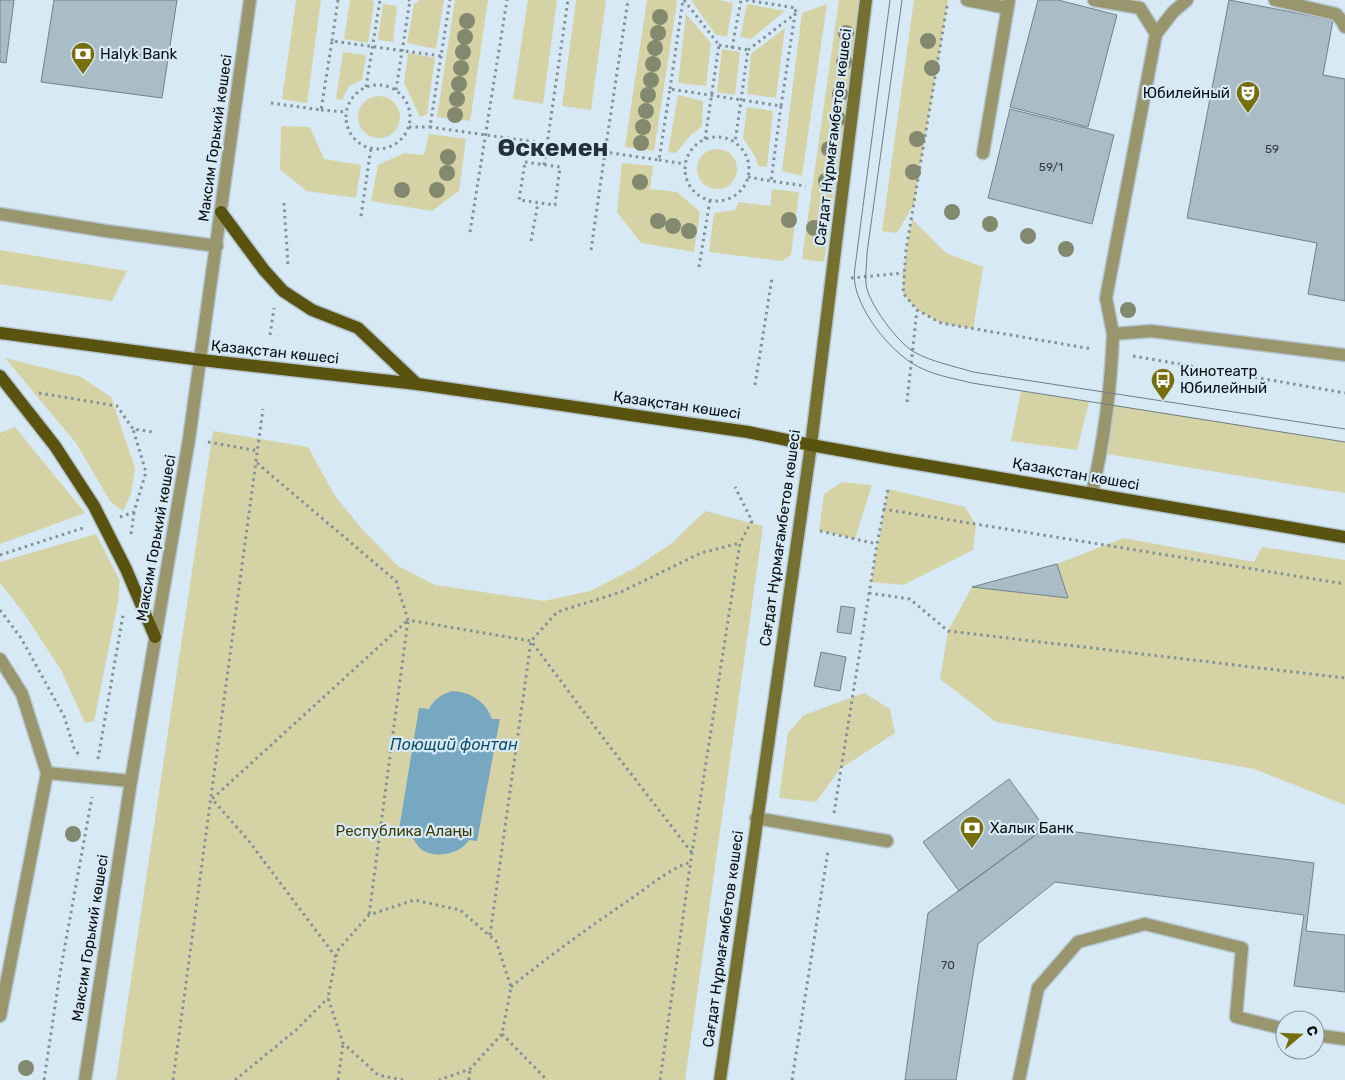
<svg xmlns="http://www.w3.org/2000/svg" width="1345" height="1080" font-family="Rubik,sans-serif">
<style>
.green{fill:#d5d2a6}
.water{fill:#78a7c1}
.building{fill:#aabcc6;stroke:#71828c}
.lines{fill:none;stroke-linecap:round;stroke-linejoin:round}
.service-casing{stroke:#b5c6d0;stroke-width:15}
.minor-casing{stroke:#b5c6d0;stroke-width:15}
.secondary-casing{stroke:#b5c6d0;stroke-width:15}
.primary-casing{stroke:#b5c6d0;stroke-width:15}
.path{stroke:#839199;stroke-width:3;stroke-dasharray:2.5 4;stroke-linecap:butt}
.service{stroke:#99966e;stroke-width:12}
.minor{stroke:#99966e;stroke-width:12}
.secondary{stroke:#756f30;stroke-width:12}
.primary{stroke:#5a5310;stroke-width:12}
.tram{stroke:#707d84;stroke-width:1}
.tree{fill:#83896e}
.labels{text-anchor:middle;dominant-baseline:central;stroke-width:4.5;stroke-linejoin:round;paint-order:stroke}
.number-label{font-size:12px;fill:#313a3f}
.poi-label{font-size:15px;fill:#090f12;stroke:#d6e9f4;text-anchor:start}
.street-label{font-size:15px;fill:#090f12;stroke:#d6e9f4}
.park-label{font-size:15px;fill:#3f3a00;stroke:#d6e9f4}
.water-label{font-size:16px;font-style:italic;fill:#104e69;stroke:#d6e9f4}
.town-label{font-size:25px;font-weight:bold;fill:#22313a;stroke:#d6e9f4}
</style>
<rect width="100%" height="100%" fill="#d6e9f4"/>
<!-- green -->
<path class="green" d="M296,0H321L307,103L282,99Z
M350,0H372L374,3L368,43L344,39Z
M420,0H444L436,49L407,43L414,4Z
M455,0H488L470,121L437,117Z
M528,0H557L543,104L513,99Z
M576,0H606L591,110L562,106Z
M647,0H675L677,2L654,151L625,147Z
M691,0H718L733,3L727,37L716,35Z
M839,0H860L824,262L802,259Z
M914,0H948L914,204L897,233L882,231Z
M383,4L397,6L393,42L378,40Z
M747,4L785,11L751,39L740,37Z
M827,4L802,176L782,171L802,13Z
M686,14L711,43L706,86L678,83Z
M785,28L776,98L747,94L751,54Z
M722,49L740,52L735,95L717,92Z
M343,52L366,55L362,80L349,86L342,100L336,99Z
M408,53L435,58L427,114L420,117L404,83Z
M678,95L703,101L702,126L690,136L676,153L668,152Z
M358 117a21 21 0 1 1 42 0a21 21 0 1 1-42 0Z
M747,107L773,111L767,167L758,166L756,158L743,138Z
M281,126L310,127L324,159L361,165L356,198L307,191L280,170Z
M429,134L466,139L459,191L432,211L371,201L378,165L404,153L424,155Z
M697 169a20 20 0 1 1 40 0a20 20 0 1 1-40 0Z
M622,163L653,166L650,189L677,192L700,212L694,252L641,243L617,212Z
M772,189L799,192L791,255L782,261L709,252L714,213L735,210L739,202L770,206Z
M912,219L946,253L983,267L973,329L941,323L917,310L903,293V273Z
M0,250L127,271L112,301L0,284Z
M5,358L81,377L111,397L135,468L131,494L123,511L110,501L76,443Z
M1021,391L1089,402L1077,450L1011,441Z
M1107,404L1345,442V493L1101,453Z
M15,427L85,513L0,544V433Z
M213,431L308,447L335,496L362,529L398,566L435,585L544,601L590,591L633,569L671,544L705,511L763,526L685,1080H116Z
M842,482L872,485L855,539L819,530L824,494Z
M888,489L965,507L976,525L973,550L903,585L871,582Z
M96,534L120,581L118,602L94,721L85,723L61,670L23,612L0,583V562Z
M1123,538L1254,562L1262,547L1345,560V805L1254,769L996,722L940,679L948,631L972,587L1067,598L1057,564Z
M864,693L890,709L895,733L840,769L816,802L779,798L788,733L804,715Z"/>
<!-- water -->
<path class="water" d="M452,691C470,692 486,701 492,719H500L477,841L469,840C460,854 437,859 422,850C416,845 412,837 409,830L399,829L419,708L429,709C434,699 441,695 452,691Z"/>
<!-- building -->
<path class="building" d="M0,0H14L6,63L0,62Z
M54,0H177L162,98L41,82Z
M1038,0H1058L1117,15L1088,127L1010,107Z
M1229,0L1333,20L1323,75L1345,79V301L1308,294L1317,243L1187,218Z
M1010,109L1114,135L1092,224L988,198Z
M1057,564L1068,598L972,587Z
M841,606L855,608L851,634L837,632Z
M821,652L846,657L840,691L814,686Z
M1009,779L1045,828L959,891L923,842Z
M1045,828L1314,863L1306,931L1345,935V992L1294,986L1304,915L1055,882L978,944L956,1080H905L928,913Z"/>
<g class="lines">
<defs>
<path id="service" d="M967,0L1007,8
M1094,0L1140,8L1156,34L1106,298L1113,334L1151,331L1345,355
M1275,0L1336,14L1342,21L1345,27
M1156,34L1173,12L1187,0
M983,153L1009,0
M1092,493C1104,441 1111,388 1113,334
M0,659L22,694L47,773L0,1016
M47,773L131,781
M756,818L887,841
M1315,1035L1345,1039
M1019,1080L1038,988L1078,942L1145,924L1242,948L1236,1017L1285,1029"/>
<path id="minor" d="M0,214L106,231L217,246
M85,1080L131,781L189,439L250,0"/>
<path id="secondary" d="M720,1080L811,445L866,0"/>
<path id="primary" d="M221,212L264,270L283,291L312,310L358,328L417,384
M0,333L201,360L417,384L748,432L811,445L894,460L1345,537
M0,376L55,446L94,506L126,569L155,637"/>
</defs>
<!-- service casing -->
<use href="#service" class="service-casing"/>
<!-- minor casing -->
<use href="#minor" class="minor-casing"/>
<!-- secondary casing -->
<use href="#secondary" class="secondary-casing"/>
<!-- primary casing -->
<use href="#primary" class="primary-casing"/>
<!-- path -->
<path class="path" d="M684,0L719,45L705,139
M746,0L796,8L795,14
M947,6L906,250L903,293L917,310L941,323L1092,349
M332,41L338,0
M719,45L748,50L735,143
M732,48L741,0
M441,56L430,127L605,152L628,0
M346 117a32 32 0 1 1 64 0a32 32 0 1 1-64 0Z
M366,87L380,0
M670,89L683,0
M396,90L410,0H408
M271,103L321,110L332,41L441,56L450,0
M781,106L771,181L806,186
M321,110L347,112
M409,127H430
M685 169a32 32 0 1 1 64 0a32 32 0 1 1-64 0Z
M659,160L685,164
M525,162L560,167L555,205L519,200Z
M544,165L568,0
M748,177L771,181
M284,203L288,265
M361,216L371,148
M470,232L507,0
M531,241L538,203
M591,250L605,152L659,160L670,89L781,106L795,14L748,50
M699,267L710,200
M851,278L903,273
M270,335L274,308
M1133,356L1345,393
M755,385L772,278
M39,393L117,406L133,429L153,432
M907,402L917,310
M208,442L259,451
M257,463L396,581L408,620L531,641L598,731L692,853
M883,509L1345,584
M120,517L134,512L146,472L133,429
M820,531L877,544
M131,534L134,512
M0,555L83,528
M869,593L910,599L948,631L1345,678
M0,610L21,638L64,716L74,748L79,755
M98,759L123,615
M834,813L877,544L888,489
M490,935L531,641L557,612L621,592L701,553L740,543
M336,957L248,840L212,799L408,620L369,915
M511,987C550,955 591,926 632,898C651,885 669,869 691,862
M502,1034L547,1080
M44,1080L60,973L92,797
M173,1080L263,409
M235,1080L296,1030L328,998
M338,1080L343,1044
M403,1080L378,1075L343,1043L328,998L337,951L369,915L414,900L460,910L490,936L496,941L511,987L502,1034L470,1069L439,1080
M469,1080L470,1069
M660,1080L692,853L740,543L752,521L735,487
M792,1080L828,851"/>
<!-- service -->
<use href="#service" class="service"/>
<!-- minor -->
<use href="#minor" class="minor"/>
<!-- secondary -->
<use href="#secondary" class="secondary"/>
<!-- primary -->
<use href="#primary" class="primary"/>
<!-- tram -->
<path class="tram" d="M890,0L857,252C856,262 853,274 855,284C860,314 894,357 923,369C938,376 956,379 972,383L1345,442
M902,0L867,253C867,263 865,274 866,284C868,303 898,343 914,352C932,362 954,366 973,372L1345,429"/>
</g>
<!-- trees -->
<g class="tree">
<circle cx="660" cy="17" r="8"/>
<circle cx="467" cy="21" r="8"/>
<circle cx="658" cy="33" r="8"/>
<circle cx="846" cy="33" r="8"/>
<circle cx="465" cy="37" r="8"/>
<circle cx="928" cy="41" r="8"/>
<circle cx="655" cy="48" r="8"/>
<circle cx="463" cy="52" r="8"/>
<circle cx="844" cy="62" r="8"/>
<circle cx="653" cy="64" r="8"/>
<circle cx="461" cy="68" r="8"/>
<circle cx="932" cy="68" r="8"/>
<circle cx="651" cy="80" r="8"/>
<circle cx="459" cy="84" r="8"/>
<circle cx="840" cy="94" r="8"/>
<circle cx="648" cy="95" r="8"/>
<circle cx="457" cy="99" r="8"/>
<circle cx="646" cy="111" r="8"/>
<circle cx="455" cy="115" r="8"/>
<circle cx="838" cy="119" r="8"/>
<circle cx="643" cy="127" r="8"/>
<circle cx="917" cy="139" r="8"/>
<circle cx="641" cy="143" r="8"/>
<circle cx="829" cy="149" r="8"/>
<circle cx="448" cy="157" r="8"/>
<circle cx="913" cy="172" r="8"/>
<circle cx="447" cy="173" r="8"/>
<circle cx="826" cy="181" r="8"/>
<circle cx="640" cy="182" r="8"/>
<circle cx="402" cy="190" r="8"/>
<circle cx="437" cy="190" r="8"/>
<circle cx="952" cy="212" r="8"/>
<circle cx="789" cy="220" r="8"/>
<circle cx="658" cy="221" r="8"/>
<circle cx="990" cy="224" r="8"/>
<circle cx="673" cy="226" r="8"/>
<circle cx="814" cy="228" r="8"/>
<circle cx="689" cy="231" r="8"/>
<circle cx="1028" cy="236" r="8"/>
<circle cx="1066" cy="249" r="8"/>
<circle cx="1128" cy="310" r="8"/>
<circle cx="73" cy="834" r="8"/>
<circle cx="26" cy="1068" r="8"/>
</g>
<!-- icons -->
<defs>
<symbol id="bank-pin" viewBox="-11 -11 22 30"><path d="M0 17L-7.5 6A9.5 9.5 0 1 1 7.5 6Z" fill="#776f0d" stroke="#d6e9f4"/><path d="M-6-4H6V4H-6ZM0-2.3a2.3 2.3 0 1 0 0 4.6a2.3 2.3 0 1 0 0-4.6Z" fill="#fff"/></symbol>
<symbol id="theatre-pin" viewBox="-11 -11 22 30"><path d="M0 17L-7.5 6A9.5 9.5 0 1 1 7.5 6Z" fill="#776f0d" stroke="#d6e9f4"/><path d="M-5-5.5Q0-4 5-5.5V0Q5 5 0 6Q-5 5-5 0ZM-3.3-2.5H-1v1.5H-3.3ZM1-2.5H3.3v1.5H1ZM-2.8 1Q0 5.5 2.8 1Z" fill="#fff"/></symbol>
<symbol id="bus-pin" viewBox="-11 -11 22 30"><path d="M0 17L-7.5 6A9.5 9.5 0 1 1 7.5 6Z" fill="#776f0d" stroke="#d6e9f4"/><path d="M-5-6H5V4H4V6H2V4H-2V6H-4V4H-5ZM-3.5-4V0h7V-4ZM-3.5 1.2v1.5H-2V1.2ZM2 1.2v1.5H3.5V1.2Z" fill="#fff"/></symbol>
</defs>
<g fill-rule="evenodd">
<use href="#bank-pin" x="69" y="40" width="28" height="38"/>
<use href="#theatre-pin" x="1234" y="79" width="28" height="38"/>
<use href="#bus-pin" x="1149" y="366" width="28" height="38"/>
<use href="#bank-pin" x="958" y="814" width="28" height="38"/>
</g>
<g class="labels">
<!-- number labels -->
<g class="number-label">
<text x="1272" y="149">59</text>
<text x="1051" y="167">59/1</text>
<text x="948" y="965">70</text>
</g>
<!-- poi labels -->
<g class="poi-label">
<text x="100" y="54">Halyk Bank</text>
<text x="1230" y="93" text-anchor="end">Юбилейный</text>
<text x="1180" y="371">Кинотеатр<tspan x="1180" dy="17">Юбилейный</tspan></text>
<text x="990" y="828">Халык Банк</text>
</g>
<!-- street labels -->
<g class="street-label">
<text transform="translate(833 137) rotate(-83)">Сағдат Нұрмағамбетов көшесі</text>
<text transform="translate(215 138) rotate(-82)">Максим Горький көшесі</text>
<text transform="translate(275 352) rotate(6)">Қазақстан көшесі</text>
<text transform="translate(677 405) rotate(8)">Қазақстан көшесі</text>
<text transform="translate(1076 474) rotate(10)">Қазақстан көшесі</text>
<text transform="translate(156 538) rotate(-80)">Максим Горький көшесі</text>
<text transform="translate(780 538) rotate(-82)">Сағдат Нұрмағамбетов көшесі</text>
<text transform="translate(90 938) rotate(-81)">Максим Горький көшесі</text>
<text transform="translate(723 939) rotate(-82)">Сағдат Нұрмағамбетов көшесі</text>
</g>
<!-- park labels -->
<g class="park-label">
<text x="404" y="831">Республика Алаңы</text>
</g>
<!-- water labels -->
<g class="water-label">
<text x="454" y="744">Поющий фонтан</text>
</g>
<!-- town labels -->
<g class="town-label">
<text x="553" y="147">Өскемен</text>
</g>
</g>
<!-- north arrow -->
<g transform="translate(1300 1035) rotate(71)"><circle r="24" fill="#d6e9f4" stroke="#84929a"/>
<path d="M0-4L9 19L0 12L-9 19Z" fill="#776f0d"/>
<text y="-8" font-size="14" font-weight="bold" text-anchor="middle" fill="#090f12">С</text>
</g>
</svg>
